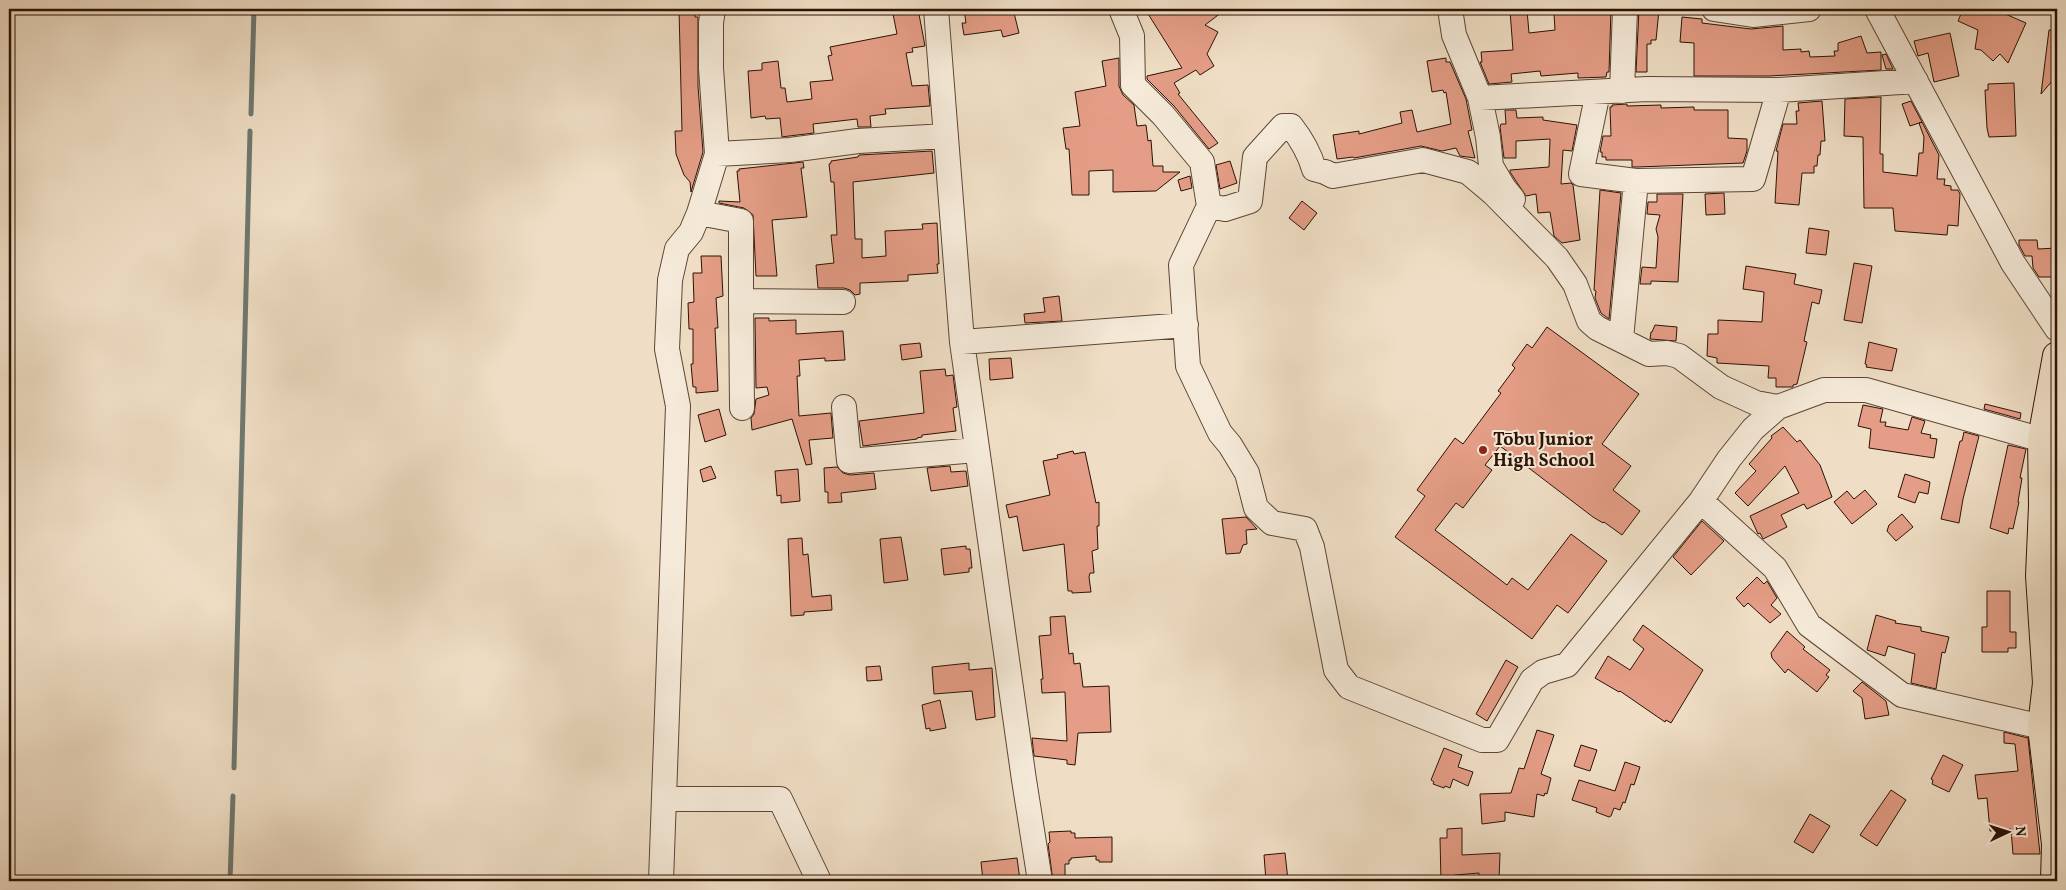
<svg xmlns="http://www.w3.org/2000/svg" width="2066" height="890" font-family="Vollkorn,serif">
<style>
.lines{fill:none;stroke-linecap:round;stroke-linejoin:round}
.stream{stroke:#6e7870;stroke-width:5}
.building{fill:#e49d86;stroke:#2c1204}
.minor-casing{stroke:#5d4534;stroke-width:26}
.major-casing{stroke:#2c1204;stroke-width:30}
.minor{stroke:#f5ead9;stroke-width:24}
.major{stroke:#efdec5;stroke-width:28}
.poi-dot{fill:#8f2418;stroke:#f5ead9;stroke-width:2}
.labels{text-anchor:middle;dominant-baseline:central;stroke-width:4;stroke-linejoin:round;paint-order:stroke}
.poi-label{font-size:18px;font-weight:bold;fill:#2c1204;stroke:#f5ead9;text-anchor:start}
</style>
<rect width="100%" height="100%" fill="#efdec5"/>
<filter id="stains"><feTurbulence type="fractalNoise" baseFrequency=".004" numOctaves="4"/><feColorMatrix values="0 0 0 0 .2 0 0 0 0 .09 0 0 0 0 .02 0 0 0 .5 -.17"/></filter>
<radialGradient id="worn" r=".72"><stop offset=".6" stop-color="#630" stop-opacity="0"/><stop offset="1" stop-color="#630" stop-opacity=".3"/></radialGradient>
<g class="lines">
<!-- stream -->
<path class="stream" d="M251,114L254,9
M234,768L250,131
M230,881L233,796"/>
</g>
<!-- building -->
<path class="building" d="M679,9H695V17H698V86L703,152L691,192L690,182L684,175L676,154L675,131H682Z
M892,9H918L925,46L912,48L913,52L906,53L912,86L928,85L930,106L885,109L886,114L870,116L871,127H858L857,119L813,124L814,133L789,136L782,137L780,118L766,119L765,116L751,118L748,71L762,70V63L778,61L781,88H785L787,102L812,99L810,82L833,80L828,56L832,55L830,47L897,34Z
M964,9H1013L1019,33L1003,37L1001,30L964,35L962,23H966Z
M1145,9H1226L1205,25L1218,32L1207,54L1214,66L1200,75L1196,70L1174,83L1180,93L1178,94L1218,143L1209,149L1174,106L1147,79V76L1182,68Z
M1566,9H1611L1609,72H1607L1606,77L1578,78V73L1541,76L1540,71L1511,74L1512,82L1489,84L1480,62H1482L1481,52L1513,50L1510,11L1527,10L1529,33L1555,30L1554,14H1556V10Z
M1639,9L1659,10L1656,40H1651V44H1647V72H1636Z
M1963,9H1994L2026,23L2008,63L2000,54L1993,61L1981,50L1975,49L1978,30L1958,21Z
M1682,17L1702,19V23L1751,29L1783,26V50L1801,49V52L1809,51L1810,57L1835,56L1834,51H1838V43L1861,36L1867,53L1881,52V70L1769,76H1694V43L1680,42Z
M2049,30H2057V81L2053,80L2041,94Z
M1950,33L1959,76L1934,82L1928,53L1918,56L1914,41Z
M1886,54L1893,69H1886L1882,55Z
M1119,58V86L1123,95L1134,105L1137,126L1146,125L1148,141L1151,140L1153,166H1163V172H1180L1156,191L1113,192V170L1089,171V195H1072L1069,149H1066L1063,128L1080,126L1075,92L1106,86L1102,61Z
M1446,58V62H1450L1466,99L1472,130L1468,131L1475,158L1460,156L1456,148L1442,151L1421,146L1354,158L1353,157L1337,159L1333,135L1359,131V134L1402,123L1400,112L1412,110L1417,132L1451,124L1446,92L1444,93L1443,90L1432,92L1427,61Z
M2014,83L2016,136L1989,137L1987,128L1985,90H1988V84Z
M1881,97L1880,154H1883V172L1917,176L1919,153H1923L1924,137L1919,123L1922,122L1939,155L1937,179H1945L1944,185L1951,186V190H1958L1960,194L1958,226L1948,225L1947,235L1895,231L1893,208H1864L1863,137L1844,136L1845,99Z
M1822,101L1825,141H1821L1820,155H1818L1817,166H1814V173H1802L1799,205L1775,203L1778,151H1776L1783,124H1797L1796,111H1799L1798,103Z
M1911,101L1922,122L1910,126L1902,104Z
M1627,104V106L1661,105V108L1694,107V110H1728V138L1747,139V151L1743,163L1637,167H1632V160H1606V157H1602V152H1600L1603,136H1611L1610,107H1612V105Z
M1505,110H1516L1517,118L1543,117V120L1577,125L1572,151L1563,150L1561,184L1571,183L1573,185L1580,240L1562,243L1554,236L1550,212L1538,213L1536,194L1526,196L1510,172V170L1549,167L1550,139L1516,141V158H1504L1500,127L1501,124H1506Z
M932,151L934,173L853,182L855,239H862V258L886,256L885,231L923,229L922,224L937,223L939,264H937L938,273L908,275V281L860,283V294L855,295L850,290L844,288H818L816,265L834,263L831,235H837L834,182H831L829,164L831,163V161L858,157L859,155Z
M1230,161L1237,183L1220,189L1216,165Z
M803,162L804,168H801L807,217L772,220L777,276H756L753,215L744,208L719,203V201L740,202L737,171H739V169Z
M1190,176L1192,188L1181,191L1178,180Z
M1600,190L1621,193L1609,319L1601,313L1595,298L1596,291L1594,290Z
M1724,193L1725,214L1706,215L1705,194Z
M1657,194H1683L1678,282L1651,281V284H1640L1642,267L1656,268L1658,237L1656,229L1660,215L1647,214L1648,202H1657Z
M1302,201L1317,213L1304,230L1289,218Z
M1809,228L1829,231L1826,255L1806,253Z
M2019,240H2037L2038,249L2057,248V277H2039L2033,268L2032,256H2025L2019,245Z
M701,256H721L723,296L716,298L718,328H715L718,391L696,393V387H693L691,364H693V329H689L688,303L694,302L693,273H702Z
M1854,263L1872,266L1862,323L1844,320Z
M1746,266L1796,274L1794,284L1822,290L1819,304L1812,302L1804,341L1807,342L1797,384L1793,385V387H1776V378H1768L1769,366L1717,363V358L1707,356L1708,334H1718V320L1762,322L1764,292L1743,289Z
M1059,296L1062,321L1025,323L1024,314L1045,312L1043,298Z
M755,318H769V321L796,320V334L843,331L845,360L825,361V358L799,360L800,376H797L799,416L831,413L833,438L809,440L812,464L806,465L792,419L752,430L751,418L754,414L756,399L769,395L767,387L756,388Z
M1655,325L1677,327L1676,341L1650,339L1651,332H1652Z
M1547,327L1639,394L1602,444L1631,466L1613,490L1640,511L1622,535L1604,522L1603,523L1593,517L1500,446L1485,465L1492,470L1463,508L1456,503L1435,530L1507,585L1512,578L1528,590L1571,534L1607,561L1568,613L1557,605L1532,639L1395,537L1425,496L1417,490L1455,438L1463,444L1501,393L1498,391L1515,368L1512,365L1527,344L1532,348Z
M1869,342L1897,349L1892,371L1866,367L1867,365L1865,364Z
M920,343L922,357L902,360L900,345Z
M1011,358L1013,378L990,380L989,359Z
M945,369L946,376L953,375L957,407L953,408L956,431L922,435V437L917,438V439L863,446L859,421L924,413L920,371Z
M1985,404L2021,413L2020,419L1984,409Z
M1863,405L1883,409L1880,422H1886L1885,426L1908,430L1912,417L1925,421L1921,433L1931,435L1930,438L1937,439L1934,458L1869,448L1871,429L1858,426Z
M719,409L726,435L705,442L698,415Z
M1783,427L1797,442L1800,440L1820,465L1832,497L1807,509L1804,504L1781,515L1787,527L1763,539L1760,533L1758,534L1750,516L1799,493L1785,466L1748,506L1735,493L1756,471L1749,464L1772,438L1771,436Z
M1964,432L1979,436L1963,499L1959,523L1941,519L1960,441H1962Z
M2008,445L2026,449L2020,478H2022L2018,502H2019L2013,529L2009,528L2008,534L1990,528Z
M1073,451L1074,454L1085,452L1096,503L1099,502V526H1097L1098,549L1092,551L1094,573H1090L1089,577L1091,592L1072,593V591H1068L1064,544L1023,551L1017,516L1009,518L1006,505L1050,495L1043,461L1058,458L1057,455Z
M711,466L716,478L703,482L700,470Z
M950,466L951,472L966,471L968,486L931,491L927,468Z
M837,467L843,473L850,475L874,473L876,489L841,493L842,502L828,503V492H825L824,468Z
M798,469L800,501L781,503V495L777,496L775,471Z
M1905,474L1930,482L1928,494L1919,492L1915,503L1898,497Z
M1865,490L1877,504L1852,524L1834,502L1847,491L1854,499Z
M1902,514L1913,527L1896,541L1887,531L1889,525Z
M1246,517L1257,529L1246,530L1247,544L1243,545L1240,553L1226,554L1222,519Z
M1702,521L1724,541L1691,575L1673,557Z
M901,537L908,580L884,583L880,539Z
M802,538L803,555L808,554L812,597L831,595L832,610L804,612V615L791,616L788,539Z
M966,546V549H970L972,568H969V572L944,575L941,549Z
M1757,577L1764,584L1767,581L1777,598L1771,605L1781,614L1770,623L1748,603L1744,607L1736,598Z
M1987,591H2010V632H2016V648H2008V652H1982V627H1987Z
M1876,615L1896,621L1895,623L1921,627V631L1949,637L1945,653L1942,652L1936,689L1911,683L1915,654L1888,646L1885,656L1867,650Z
M1065,616L1069,654L1073,653L1074,664L1080,663L1083,687L1109,686L1111,732L1078,733L1075,765L1067,764V760L1034,756L1032,738L1067,741L1065,692L1042,693L1041,679H1043L1039,636L1051,635L1050,617Z
M1643,625L1703,670L1671,723L1666,720L1665,722L1620,691L1619,692L1595,678L1608,656L1630,670L1644,649L1633,640Z
M1787,631L1805,647L1803,649L1830,670L1826,675L1829,677L1817,692L1788,669L1785,673L1772,658L1771,653Z
M1506,660L1518,667L1487,721L1476,714Z
M969,663V670L992,668L995,717L976,720L972,691L934,694L932,667Z
M880,666L882,680L867,681L866,667Z
M1862,682L1886,701L1889,715L1865,719L1862,698L1853,691Z
M940,700L946,728L930,731V728L926,729L922,705Z
M1537,730L1554,735L1541,774L1551,778L1547,794L1545,793L1544,796L1537,794L1534,817L1505,812V821L1482,824L1480,794L1511,793L1519,768L1524,769Z
M2004,732L2028,738L2040,854H2013L2011,829L1990,831L1987,798L1978,799L1975,775L2018,771L2015,744L2004,743Z
M1581,745L1597,750L1590,771L1574,766Z
M1444,748L1462,755L1458,767L1473,772L1468,786L1453,779L1450,788L1445,786L1444,788L1433,784L1434,782L1431,780Z
M1943,755L1963,765L1949,792L1932,784L1933,780L1931,779Z
M1625,762L1640,767L1634,785L1631,784L1625,803L1623,802L1620,810L1614,808L1611,816L1609,817L1596,812L1597,808L1572,800L1579,780L1615,791Z
M1891,790L1906,800L1877,846L1860,835Z
M1810,814L1830,826L1813,853L1794,842Z
M1462,828V855L1500,853L1499,881H1479V873L1455,875L1453,881H1441L1440,838H1447V829Z
M1071,831V833H1075V838L1112,837V862H1099V860H1096V856L1071,858V860H1069V864H1065V876H1060V881H1053L1048,844L1050,842L1049,832Z
M1285,853L1288,880L1266,881L1264,855Z
M1017,858L1020,880L983,881L981,862Z"/>
<g class="lines">
<defs>
<path id="minor" d="M713,9L711,23V68L717,154L699,213L741,221V301L843,302
M936,9L962,342L1024,780L1040,881
M1121,9L1132,36L1133,85L1163,115L1202,162L1209,206L1181,265L1188,366L1220,433L1230,445L1247,473L1256,508L1272,523L1305,529L1312,547L1336,670L1349,687L1482,740H1497L1532,680L1543,672L1567,665L1701,501L1729,459L1753,429L1778,407L1824,390H1866L2057,444
M1450,9L1454,35L1480,98L1488,137L1491,166L1504,188L1513,199
M1714,9L1753,15L1809,9
M1877,9L2013,263L2057,329
M1622,91L1625,9
M1598,92L1581,174L1636,181L1753,179L1779,90
M1480,98L1647,89L1779,90L1916,81
M717,154L790,150L858,141L946,136
M1209,206L1225,209L1250,201L1255,157L1283,126H1291C1302,140 1309,152 1314,169L1325,172L1333,176L1423,160L1468,172L1493,193L1557,258L1575,284L1589,321L1597,328L1649,354L1667,353L1679,356L1721,387L1756,403L1778,407
M741,301L742,408
M1621,339L1636,181
M962,342L1186,325
M844,407L849,461L976,450
M1701,501L1775,568L1809,625L1902,695L2042,727
M665,799H780L819,881
M661,881L678,406L667,349L670,280L677,249L691,232L699,213"/>
<path id="major" d="M2055,881L2056,844L2042,727L2047,683L2040,576L2043,506L2042,439L2057,356"/>
</defs>
<!-- minor casing -->
<use href="#minor" class="minor-casing"/>
<!-- major casing -->
<use href="#major" class="major-casing"/>
<!-- minor -->
<use href="#minor" class="minor"/>
<!-- major -->
<use href="#major" class="major"/>
</g>
<!-- markers -->
<circle class="poi-dot" cx="1483" cy="450" r="5"/>
<g class="labels">
<!-- poi labels -->
<g class="poi-label">
<text x="1493" y="440">Tōbu Junior<tspan x="1493" dy="21">High School</tspan></text>
</g>
</g>
<!-- margin -->
<rect width="2066" height="890" fill="none" stroke="#efdec5" stroke-width="30"/>
<rect x="10" y="10" width="2046" height="870" fill="none" stroke="#2c1204" stroke-width="2.5"/>
<rect x="15" y="15" width="2036" height="860" fill="none" stroke="#2c1204"/>
<!-- north arrow -->
<g transform="translate(2008 832) rotate(86)" stroke="#f5ead9" stroke-width="4" paint-order="stroke">
<path d="M0-4L9 19L0 12L-9 19Z" fill="#2c1204"/>
<text y="-8" font-size="14" font-weight="bold" text-anchor="middle" fill="#2c1204">N</text>
</g>
<rect width="100%" height="100%" filter="url(#stains)"/>
<rect width="100%" height="100%" fill="url(#worn)"/>
</svg>
